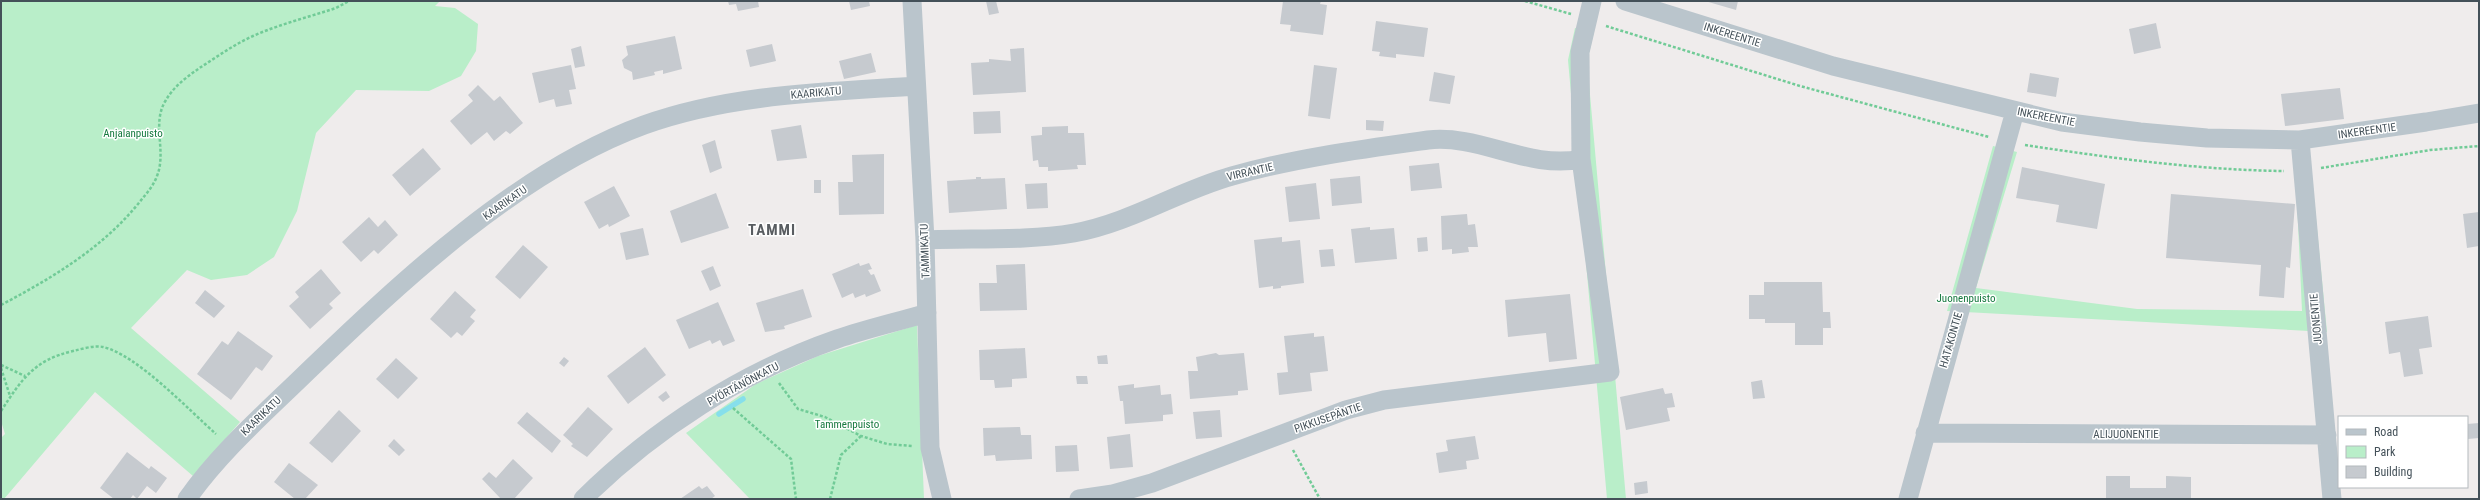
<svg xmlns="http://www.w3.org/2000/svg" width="2480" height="500" font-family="'Roboto Condensed',sans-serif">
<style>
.green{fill:#b9eec9}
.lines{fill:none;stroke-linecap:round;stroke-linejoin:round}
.stream{stroke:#86dfeb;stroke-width:5.5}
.building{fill:#c6cacf}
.path{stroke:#71cb97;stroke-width:2.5;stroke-dasharray:3 2;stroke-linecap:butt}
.minor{stroke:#bac5cc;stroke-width:19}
.labels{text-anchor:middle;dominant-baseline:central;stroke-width:3;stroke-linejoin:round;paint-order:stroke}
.street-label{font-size:11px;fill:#445159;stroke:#fff}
.park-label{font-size:11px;fill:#16793f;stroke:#fff}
.district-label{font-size:15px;font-weight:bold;letter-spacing:1px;fill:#595d61;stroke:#fff}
</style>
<rect width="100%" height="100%" fill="#efecec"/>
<!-- green -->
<path class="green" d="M1,1H440L435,6L455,8L478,24L476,51L461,76L429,91L356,90L316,133L297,211L274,257L247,275L211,280L187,270L131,328L240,422L193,476L95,392L4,499H1V438L5,434L1,421Z
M1575,28L1594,32L1587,61L1626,499H1607L1568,60Z
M1993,146L2017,152L1976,288L2137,309L2302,311L2296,180L2312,177L2327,332L1947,311Z
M917,325L924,499H750L686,433L756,384L818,356Z"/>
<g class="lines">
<!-- stream -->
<path class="stream" d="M719,414L743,399"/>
</g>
<!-- building -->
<path class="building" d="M728,1H758L759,7L738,11L736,4L729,5Z
M849,1H869L870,6L851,10Z
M986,1H996L999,13L989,15Z
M1283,1H1321L1320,4L1327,5L1323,35L1290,31L1291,25L1280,24Z
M1705,1H1738L1736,10Z
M1376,21L1428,28L1424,57L1396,54V58L1379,56L1380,52L1372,51Z
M2156,23L2161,48L2134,54L2129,29Z
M675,36L682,69L663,74V70L654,72L655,75L633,80L632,72L624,68L622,60L628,55L626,46Z
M772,44L776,61L750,67L746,50Z
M581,46L585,66L575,68L571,49Z
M1024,48L1026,92L973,95L971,63L989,62V59L1011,61L1010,49Z
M871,53L876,72L844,79L839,61Z
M571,65L576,89L569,90L572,104L556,107L554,99L539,103L532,73Z
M1314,65L1337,68L1330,119L1308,116Z
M1434,72L1455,76L1450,104L1429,101Z
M2030,73L2059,78L2056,97L2027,92Z
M478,85L494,101L500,96L523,123L510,134L506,131L494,141L487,132L471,145L450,121L473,101L468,95Z
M2340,88L2344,119L2285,126L2281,94Z
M1000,111L1001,133L974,134L973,112Z
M1366,120L1384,121L1383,131L1366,130Z
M801,125L807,158L777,161L771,130Z
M1068,126V133H1084L1086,165H1077L1078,169L1048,171V167H1039L1038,160L1033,161L1031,136L1042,135V127Z
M715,140L722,168L710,173L702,145Z
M423,148L441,169L410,196L392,175Z
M884,154V214L839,215L838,182H853L852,155Z
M1439,163L1442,188L1411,191L1409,166Z
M2022,167L2105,184L2097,229L2056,222L2059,205L2016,198Z
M1360,176L1362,203L1332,206L1330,179Z
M976,177H981V179L1005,178L1007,209L949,213L947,181L976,179Z
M814,180H821V193H814Z
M1047,183L1048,208L1027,209L1025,184Z
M1316,183L1320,219L1289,222L1285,187Z
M614,186L630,216L609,227L608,224L599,229L584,202Z
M716,193L729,228L681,243L670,211Z
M2171,194L2295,204L2290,268L2286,267L2284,298L2259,296L2261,265L2166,258Z
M2479,212V246L2467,248L2463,214Z
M1467,214L1468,225L1475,224L1478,247H1468L1469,252L1452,254V249L1442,250L1441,216Z
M369,217L378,227L385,220L398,235L378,254L374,250L361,262L342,242Z
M1370,227V230L1394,228L1397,259L1355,263L1351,229Z
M643,228L649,255L626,260L620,233Z
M1282,237V242L1300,240L1304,283L1281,286V288L1273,289V286L1259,288L1254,240Z
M1427,237L1428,251L1418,252L1417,238Z
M523,245L548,267L520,299L495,277Z
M1333,249L1335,266L1321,267L1319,250Z
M859,263L860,266L869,263L872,269L868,270L871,275L874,274L881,291L866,297L865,294L855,298L853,293L842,298L832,274Z
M1025,264L1027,310L980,311L979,283H997L996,265Z
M713,266L721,286L710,291L701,271Z
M321,269L341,293L329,304L333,308L310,329L289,306L299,297L295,292Z
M1764,282H1822L1823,312H1830L1831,328H1823V345H1795V323H1765V319H1749V295H1764Z
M803,289L812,317L784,326L785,329L765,332L756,303Z
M205,290L225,306L214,318L195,303Z
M455,291L476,310L470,317L475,321L462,336L457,332L451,338L430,319Z
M1570,294L1577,359L1549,362L1546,333L1508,337L1505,300Z
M718,302L735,341L723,346L720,340L712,344L710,340L689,349L676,320Z
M2428,316L2432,347L2419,349L2423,374L2404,377L2400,352L2389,354L2385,322Z
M238,331L273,356L262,371L256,367L231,400L197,374L222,341L228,345Z
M1314,333V337L1324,336L1328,371L1310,373L1312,391L1279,395L1277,373L1288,372L1284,336Z
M645,347L666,375L628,404L607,376Z
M1025,348L1027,378L1012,379V387L995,388L994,380H980L979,350Z
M1216,353L1219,355L1244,353L1248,390L1238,391V395L1190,399L1188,371H1198L1196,357Z
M1107,355L1108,364H1098L1097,356Z
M564,357L569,361L564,367L559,363Z
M396,358L418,378L398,399L376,379Z
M1076,376H1087L1088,384H1077Z
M1762,380L1765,398L1753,399L1751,382Z
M1134,384V388L1160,385L1161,395L1171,394L1173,414L1163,415V421L1125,424L1123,401H1120L1118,386Z
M1663,388L1665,394L1672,393L1675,407L1667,408L1670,421L1626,430L1620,397Z
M666,391L670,397L663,402L658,397Z
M588,407L613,429L587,457L571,446L573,444L563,435Z
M339,410L361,431L332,463L309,443Z
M1220,410L1222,437L1196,439L1193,412Z
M527,412L561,441L552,453L517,423Z
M2479,423V438L2468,439L2467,424Z
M1020,427L1021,435H1031L1032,459L996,461L995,455L984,456L983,428Z
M1130,434L1133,467L1110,469L1107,437Z
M1475,436L1479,459L1466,461L1467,469L1439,473L1436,453L1448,451L1446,440Z
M394,439L405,450L399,456L388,446Z
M1077,445L1079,471L1056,472L1055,446Z
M127,452L149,469L151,466L167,478L156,493L147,486L137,499L133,495L130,499H114L100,488Z
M513,459L533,478L514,499H501L482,479L489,472L496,478Z
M289,463L318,485L305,499H295L274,482Z
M2106,476H2130V488H2166V476L2191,477V499H2106Z
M1647,481L1648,493L1635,495L1634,483Z
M699,486L702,489L707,486L715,496L711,499H680Z"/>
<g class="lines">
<!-- path -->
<path class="path" d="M1525,1L1571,14
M1606,26L1800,86L1989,137
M2025,145C2111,158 2198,170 2284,171
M2321,168L2430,150L2479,146
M1,305C52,278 101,249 138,204C145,195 153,187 157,176C167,151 151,123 166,100C174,86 188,76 201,67C218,56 235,44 253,36C280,24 309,17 336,8L349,1
M1,365L25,376
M1,368L10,396
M779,383L798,409L825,417L861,436L887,444L912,446
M733,408L791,459L796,499
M1,411C22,379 34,360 73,351C82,349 94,345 103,347C136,354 190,411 216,434
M1293,450L1320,499
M830,499L841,455L861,436"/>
<!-- minor -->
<path class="minor" d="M912,1L925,240L930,448L942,499
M1625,1L1833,66L2062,122L2140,132L2207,138L2300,140L2426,122L2479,113
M2300,140L2332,499
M925,240C973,238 1027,241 1074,233C1130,223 1178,191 1232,176C1295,158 1363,149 1428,140C1480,134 1529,170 1581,159
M1925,433L2327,435
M187,499C221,451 265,413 307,372C402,281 518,171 644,125C730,94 825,92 916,86
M583,499C654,429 742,372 837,339C866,329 897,322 927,313
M1079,499L1113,494L1152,483L1346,410L1384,400L1610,372L1581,159L1580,52L1592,1
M1908,499L2015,111"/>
</g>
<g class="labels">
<!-- street labels -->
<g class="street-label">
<text transform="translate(1732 35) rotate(17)">INKEREENTIE</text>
<text transform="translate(816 93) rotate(-5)">KAARIKATU</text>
<text transform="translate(2046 117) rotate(11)">INKEREENTIE</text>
<text transform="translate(2367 131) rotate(-8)">INKEREENTIE</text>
<text transform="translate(1250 172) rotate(-13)">VIRRANTIE</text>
<text transform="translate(505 203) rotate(-35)">KAARIKATU</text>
<text transform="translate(925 251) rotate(-92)">TAMMIKATU</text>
<text transform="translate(2316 319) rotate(-95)">JUONENTIE</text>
<text transform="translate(1951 340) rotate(-74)">HATAKONTIE</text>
<text transform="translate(743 384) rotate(-28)">PYÖRTÄNÖNKATU</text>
<text transform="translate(261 416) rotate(-44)">KAARIKATU</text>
<text transform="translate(1328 418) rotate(-19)">PIKKUSEPÄNTIE</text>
<text x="2126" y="434">ALIJUONENTIE</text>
</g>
<!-- park labels -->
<g class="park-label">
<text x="133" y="133">Anjalanpuisto</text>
<text x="1966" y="298">Juonenpuisto</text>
<text x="847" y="424">Tammenpuisto</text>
</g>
<!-- district labels -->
<g class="district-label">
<text x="772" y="230">TAMMI</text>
</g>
</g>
<!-- border -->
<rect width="2480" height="500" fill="none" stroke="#445159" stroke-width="4"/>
<!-- legend -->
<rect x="2338" y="416" width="130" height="72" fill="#ffffff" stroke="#b4b9bd"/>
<rect x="2346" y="429" width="20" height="6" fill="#bac5cc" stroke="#b4b9bd"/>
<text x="2374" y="436" font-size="12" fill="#445159">Road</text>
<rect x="2346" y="446" width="20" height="12" fill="#b9eec9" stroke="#b4b9bd"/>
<text x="2374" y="456" font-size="12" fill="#445159">Park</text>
<rect x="2346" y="466" width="20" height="12" fill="#c6cacf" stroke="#b4b9bd"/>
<text x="2374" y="476" font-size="12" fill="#445159">Building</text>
</svg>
